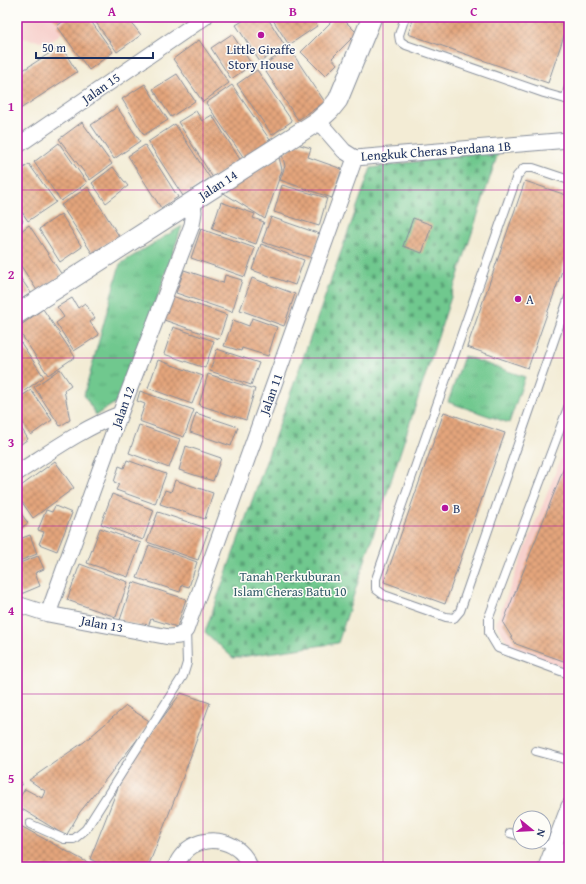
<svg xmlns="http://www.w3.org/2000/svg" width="586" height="884" font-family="'Gentium Book Plus',serif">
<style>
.built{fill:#f7d0cc}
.cemetery{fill:url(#cemetery-stones);stroke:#457c76}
.park{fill:url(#park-tufts);stroke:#457c76}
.building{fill:url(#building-cross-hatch)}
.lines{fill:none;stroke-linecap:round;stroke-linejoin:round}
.service-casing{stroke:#878e9a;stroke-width:10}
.minor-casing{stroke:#878e9a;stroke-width:17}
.tertiary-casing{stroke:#878e9a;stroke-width:21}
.service{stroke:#fff;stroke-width:8}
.minor{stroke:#fff;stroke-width:15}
.tertiary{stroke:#fff;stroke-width:19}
.grid{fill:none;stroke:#b5179e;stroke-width:1;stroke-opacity:0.55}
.poi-dot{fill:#b5179e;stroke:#fdfcf7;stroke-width:1.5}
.labels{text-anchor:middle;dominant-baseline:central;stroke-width:3;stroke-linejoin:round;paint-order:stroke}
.poi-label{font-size:13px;fill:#1b2f5e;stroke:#fdfcf7;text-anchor:start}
.street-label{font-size:13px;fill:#1b2f5e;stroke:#fdfcf7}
.park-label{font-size:13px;fill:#345d6c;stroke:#fdfcf7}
.neatline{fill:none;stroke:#b5179e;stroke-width:1.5}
.grid-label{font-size:13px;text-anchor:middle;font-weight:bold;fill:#b5179e}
</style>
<defs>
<pattern id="cemetery-stones" width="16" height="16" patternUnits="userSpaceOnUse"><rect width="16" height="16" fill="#6fc88e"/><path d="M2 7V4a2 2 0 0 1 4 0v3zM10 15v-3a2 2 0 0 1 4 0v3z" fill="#5aa377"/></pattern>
<pattern id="park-tufts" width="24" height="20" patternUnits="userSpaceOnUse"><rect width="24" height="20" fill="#6fc88e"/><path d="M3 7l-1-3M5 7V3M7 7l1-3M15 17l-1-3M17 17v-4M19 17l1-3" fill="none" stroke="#5aa377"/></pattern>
<pattern id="building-cross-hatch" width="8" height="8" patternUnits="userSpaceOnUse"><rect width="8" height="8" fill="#e4a57c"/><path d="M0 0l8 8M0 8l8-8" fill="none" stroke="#b88769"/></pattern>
</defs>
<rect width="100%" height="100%" fill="#fdfcf7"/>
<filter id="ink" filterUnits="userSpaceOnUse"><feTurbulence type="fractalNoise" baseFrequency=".025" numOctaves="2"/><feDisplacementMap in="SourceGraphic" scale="8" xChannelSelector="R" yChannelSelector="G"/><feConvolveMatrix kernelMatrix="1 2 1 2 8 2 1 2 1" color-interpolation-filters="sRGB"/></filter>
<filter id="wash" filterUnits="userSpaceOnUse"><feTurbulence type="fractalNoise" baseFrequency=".012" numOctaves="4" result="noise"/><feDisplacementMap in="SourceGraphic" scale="16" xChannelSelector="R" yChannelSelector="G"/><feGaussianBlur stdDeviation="0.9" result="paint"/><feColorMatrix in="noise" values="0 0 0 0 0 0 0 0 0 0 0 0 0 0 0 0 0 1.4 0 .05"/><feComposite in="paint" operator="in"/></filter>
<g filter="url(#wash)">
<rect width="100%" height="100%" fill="#f3ecd5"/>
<!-- built -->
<path class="built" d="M17,17H81L49,43L17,37Z
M569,438V671L511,649L496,623Z"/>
<!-- cemetery -->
<path class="cemetery" d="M499,150L338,643L233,658L205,632L371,168Z"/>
<!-- park -->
<path class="park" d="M182,226L123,398L96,415L84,395L120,264Z
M464,356L525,377L509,423L448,402Z"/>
<g id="blocks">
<!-- building -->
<path class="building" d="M52,17H64L57,22Z
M69,17H88L113,52L89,70L57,26Z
M92,17H127L141,35L117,52Z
M249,17H267L285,46L260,62L236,25Z
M271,17H312L317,26L289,45Z
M336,17H341L357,33L332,58L337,64L325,76L301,52Z
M414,17H569V21L548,83L408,34Z
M232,34L252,65L231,79L211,48Z
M199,40L229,83L203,102L173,59Z
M61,46L77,72L17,111V74Z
M289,48L325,102L298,120L262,66Z
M257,70L292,121L272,135L237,84Z
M177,74L195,101L171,117L153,89Z
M145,84L168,120L144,135L122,99Z
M232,85L270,140L244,158L206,103Z
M117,107L140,141L114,159L91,125Z
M196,111L202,121L212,115L241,161L213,178L178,122Z
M82,122L112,164L90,180L59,139Z
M175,124L210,178L183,196L148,142Z
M59,143L87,183L61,201L34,162Z
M297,144L311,148L308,157L342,169L332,198L280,180L285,166L282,154Z
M145,145L178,197L161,208L128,156Z
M279,157L282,170L265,219L222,192Z
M29,164L56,202L28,221L17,205V173Z
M113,167L128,186L106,203L92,183Z
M525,181L569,196V251L528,368L467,347Z
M282,185L327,198L319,226L274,212Z
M88,187L119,236L92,253L61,205Z
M221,202L255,214L253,218L264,222L256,244L212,229Z
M17,212L23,221L17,225Z
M61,214L82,247L60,262L39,229Z
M271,217L320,234L312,258L262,242Z
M413,218L432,225L422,253L403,246Z
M29,225L62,275L38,292L17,260V234Z
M201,229L255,248L245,277L191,258Z
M261,244L304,260L295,285L252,270Z
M184,270L223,283L225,275L242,280L232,312L176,293Z
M17,273L31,293L17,302Z
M252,278L295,294L284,326L240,310Z
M172,296L227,315L219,339L164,320Z
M72,298L78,308L85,303L95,318L90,322L99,335L74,351L56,323L64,317L57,307Z
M43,309L75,357L48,375L17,328Z
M252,318L277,327L268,356L242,348L241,351L224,346L233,320L249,326Z
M173,327L214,341L205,368L164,354Z
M17,337L44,377L17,396Z
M217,349L259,363L251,385L210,371Z
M158,360L203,376L192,404L148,388Z
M60,369L71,385L64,390L70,420L60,426L34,387Z
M208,374L255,389L246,420L199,405Z
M31,390L52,420L31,435L17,414V399Z
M140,391L194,410L184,437L139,421L145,404L137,401Z
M444,412L505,433L445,604L384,582Z
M196,413L238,427L231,446L190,432Z
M17,421L28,439L17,447Z
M139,425L180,439L169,468L129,453Z
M186,446L221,458L213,481L179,470Z
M569,455V663L516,644L503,623Z
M127,460L166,474L155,504L116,490L119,484L114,482L119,466L124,468Z
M55,461L74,488L33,518L17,495V489Z
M175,480L213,493L205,519L160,504L165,490L171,492Z
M112,494L154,510L143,540L101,524Z
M55,506L72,513L57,551L39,544L44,532L38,530L46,510L52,512Z
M17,508L28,523L17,531Z
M158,512L209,529L198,560L147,542Z
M100,528L141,543L128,577L87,563Z
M30,535L37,554L17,562V540Z
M149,545L197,562L189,587L182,585L180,592L137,578Z
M38,556L44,569L35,573L40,586L21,594L17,584V564Z
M80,564L128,582L116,617L67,600Z
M133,582L186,599L177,627L151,619L147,629L120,620Z
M181,693L210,703L179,788L148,867H94L96,862L90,859L126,767Z
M126,706L151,722L80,812L66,836L17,806V802L25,789L42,798L45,791L29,780L84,742Z
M17,780L22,783L17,792Z
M17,824L92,865L90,867H17Z"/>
</g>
</g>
<g filter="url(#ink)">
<use href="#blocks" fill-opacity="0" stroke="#878e9a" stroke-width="1"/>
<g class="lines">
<defs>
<path id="service" d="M405,17L399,35L400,41L406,45L544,93L569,100
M565,99L569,87
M569,180L533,168H524L517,176L376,579V589L384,595L446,617L454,618L460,611L569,297
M569,405L489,617V633L498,648L569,674
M536,751L569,760
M30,824L64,839H74L86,829L183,676L187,663L186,630
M510,833L520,836
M539,842L557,848"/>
<path id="minor" d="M318,121L344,151L355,158L569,140
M17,146L205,17
M17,473C50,452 83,428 120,414
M17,604L48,614L169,637L179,636L186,630L355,158
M48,614L120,414L192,225L194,212L193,201
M176,867C177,860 183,854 188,849C209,833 241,841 250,867
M546,867L569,806
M561,867L569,848"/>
<path id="tertiary" d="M17,314L318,121L330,110L338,100L372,17"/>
</defs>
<!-- service casing -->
<use href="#service" class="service-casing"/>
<!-- minor casing -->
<use href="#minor" class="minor-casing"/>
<!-- tertiary casing -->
<use href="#tertiary" class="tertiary-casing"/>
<!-- service -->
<use href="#service" class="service"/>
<!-- minor -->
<use href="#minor" class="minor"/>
<!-- tertiary -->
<use href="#tertiary" class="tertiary"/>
</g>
</g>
<!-- grid -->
<path class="grid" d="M203,17V867M383,17V867M17,190H569M17,358H569M17,526H569M17,694H569"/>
<!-- markers -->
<g class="poi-dot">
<circle cx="261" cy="35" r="4"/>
<circle cx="518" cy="299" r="4"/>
<circle cx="445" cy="508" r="4"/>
</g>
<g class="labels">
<!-- poi labels -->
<g class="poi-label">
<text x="261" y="49" text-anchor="middle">Little Giraffe<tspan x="261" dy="15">Story House</tspan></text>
<text x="526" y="299">A</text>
<text x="453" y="508">B</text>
</g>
<!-- street labels -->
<g class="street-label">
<text transform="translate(101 88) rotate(-35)">Jalan 15</text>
<text transform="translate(436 151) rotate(-4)">Lengkuk Cheras Perdana 1B</text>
<text transform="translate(218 185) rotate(-33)">Jalan 14</text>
<text transform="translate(271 394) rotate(-70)">Jalan 11</text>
<text transform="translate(123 407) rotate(-70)">Jalan 12</text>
<text transform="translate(102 624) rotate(11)">Jalan 13</text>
</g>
<!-- park labels -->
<g class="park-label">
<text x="290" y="576">Tanah Perkuburan<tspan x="290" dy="15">Islam Cheras Batu 10</tspan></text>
</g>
</g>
<!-- margin -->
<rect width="586" height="884" fill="none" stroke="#fdfcf7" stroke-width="44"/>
<!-- north arrow -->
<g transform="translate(532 830) rotate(108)"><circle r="19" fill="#fdfcf7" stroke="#a3aaba"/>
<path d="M0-3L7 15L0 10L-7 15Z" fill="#b5179e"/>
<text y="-6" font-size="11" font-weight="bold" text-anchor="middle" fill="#1b2f5e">N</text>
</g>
<!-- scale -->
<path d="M36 52v6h117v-6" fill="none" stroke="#1b2f5e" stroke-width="2"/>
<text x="42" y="52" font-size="12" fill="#1b2f5e" stroke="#fdfcf7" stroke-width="3" paint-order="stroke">50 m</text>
<rect x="22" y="22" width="542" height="840" class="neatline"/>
<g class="grid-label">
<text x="112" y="16">A</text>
<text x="293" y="16">B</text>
<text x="474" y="16">C</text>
<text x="11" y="111">1</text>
<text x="11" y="279">2</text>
<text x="11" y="447">3</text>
<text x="11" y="615">4</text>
<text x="11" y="783">5</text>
</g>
</svg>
